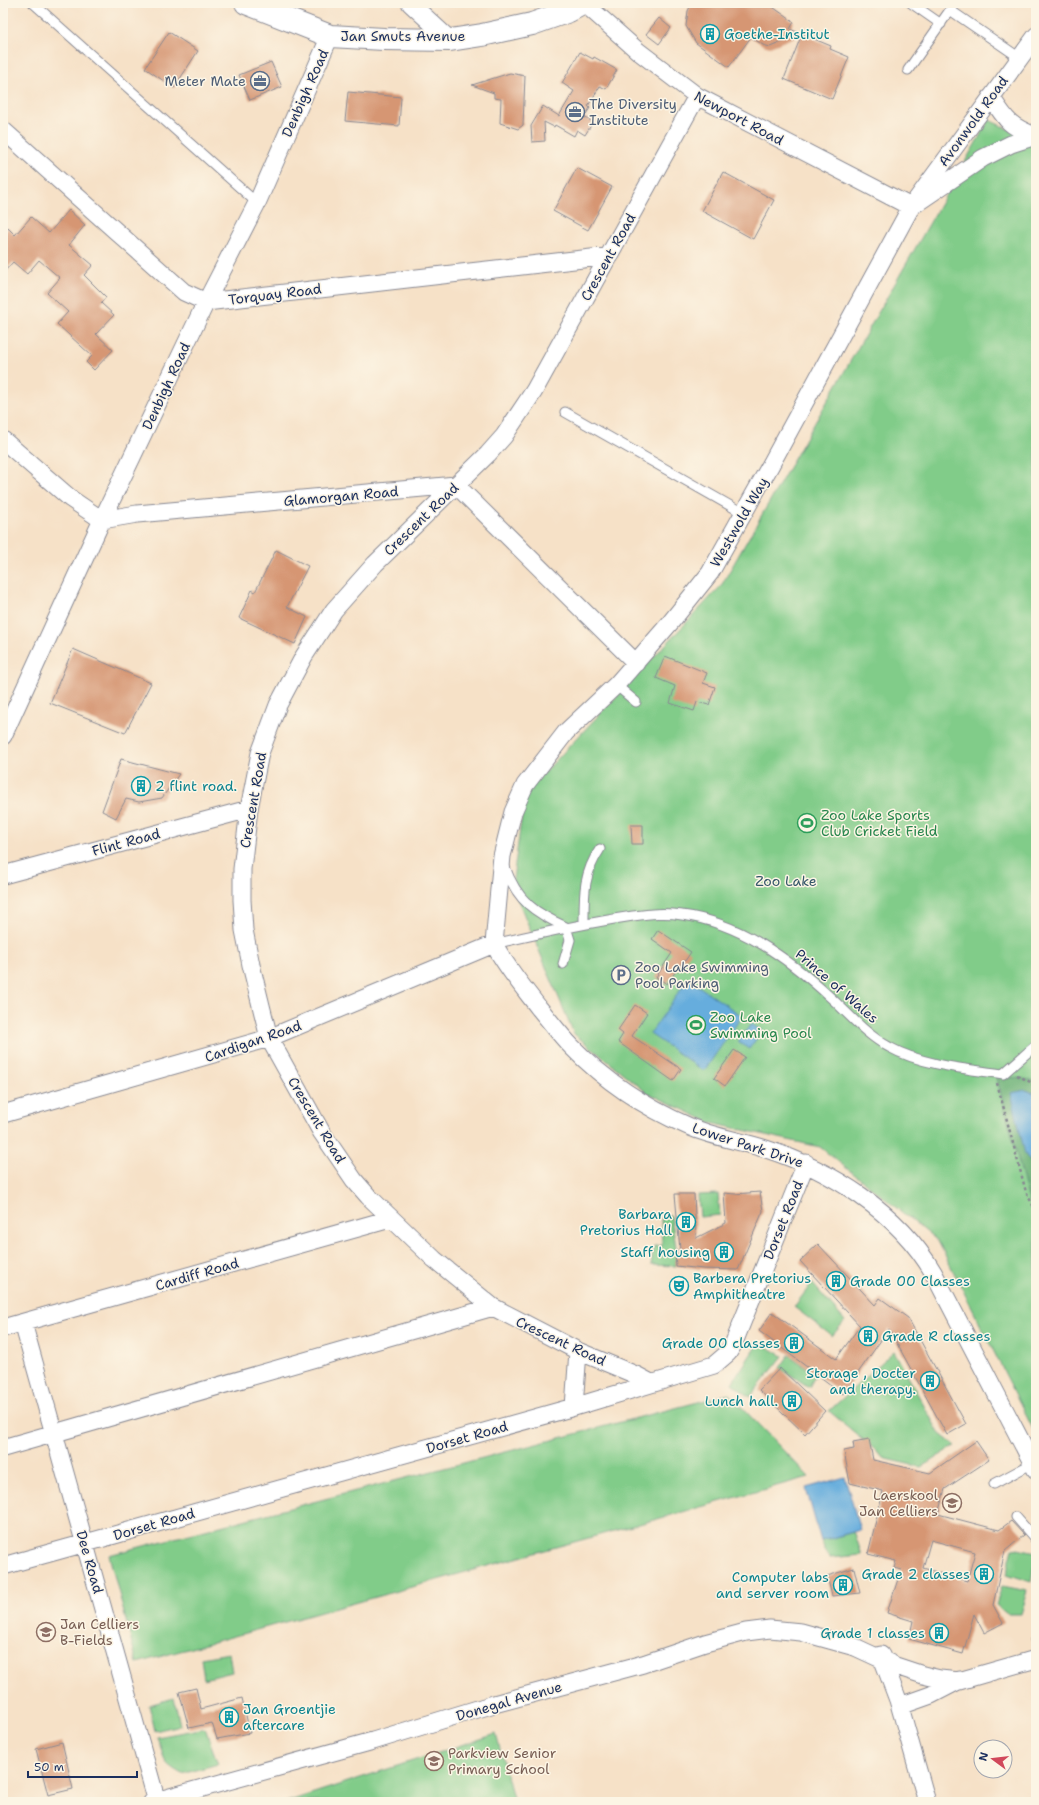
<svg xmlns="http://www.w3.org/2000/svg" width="1039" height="1805" font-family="'Shantell Sans',sans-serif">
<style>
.green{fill:#81cc89;stroke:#4e7e74}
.forest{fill:#68b075;stroke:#42706a}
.water{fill:#66addd;stroke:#406e9e}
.building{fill:#d69673;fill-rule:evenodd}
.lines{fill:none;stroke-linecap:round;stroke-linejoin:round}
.lane-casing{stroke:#888892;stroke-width:11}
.street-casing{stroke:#888892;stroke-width:19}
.secondary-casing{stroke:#888892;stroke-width:24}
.path{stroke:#888892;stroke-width:2.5;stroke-dasharray:3 3;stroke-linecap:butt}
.lane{stroke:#fff;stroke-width:9}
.street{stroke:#fff;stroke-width:17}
.secondary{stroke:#fff;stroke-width:22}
.labels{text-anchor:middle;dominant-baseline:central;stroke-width:3;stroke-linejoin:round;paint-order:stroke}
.culture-label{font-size:14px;fill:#0d838f;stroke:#fcf5e5;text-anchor:end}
.street-label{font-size:14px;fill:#1b2f5e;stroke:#fcf5e5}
.service-label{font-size:14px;fill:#4e5e75;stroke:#fcf5e5;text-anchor:start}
.leisure-label{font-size:14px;fill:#27864d;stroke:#fcf5e5;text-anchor:start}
.park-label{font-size:14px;fill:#345669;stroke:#fcf5e5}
.education-label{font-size:14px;fill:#785e54;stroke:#fcf5e5;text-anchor:start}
</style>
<rect width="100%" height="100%" fill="#fcf5e5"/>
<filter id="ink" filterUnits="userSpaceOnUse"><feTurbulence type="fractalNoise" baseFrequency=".025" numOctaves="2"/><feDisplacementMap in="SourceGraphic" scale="8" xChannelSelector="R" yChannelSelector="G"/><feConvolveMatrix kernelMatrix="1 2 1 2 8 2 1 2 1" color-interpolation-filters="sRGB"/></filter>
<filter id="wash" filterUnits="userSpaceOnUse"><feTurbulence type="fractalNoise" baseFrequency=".012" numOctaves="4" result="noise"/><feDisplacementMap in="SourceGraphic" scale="16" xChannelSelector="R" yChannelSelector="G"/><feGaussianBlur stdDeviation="0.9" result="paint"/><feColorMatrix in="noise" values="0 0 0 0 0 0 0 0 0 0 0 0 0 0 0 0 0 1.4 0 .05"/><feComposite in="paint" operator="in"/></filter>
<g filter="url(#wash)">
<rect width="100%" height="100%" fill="#f6e1c7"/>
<!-- green -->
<path class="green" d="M989,120L1036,142V1435L938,1241L820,1147L711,1123L646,1092L574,1034L512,886L525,793L721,586Z
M718,1194L720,1215L700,1217L698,1195Z
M661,1216H671L676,1247V1266L651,1265L654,1246H662Z
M812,1283L845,1321L832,1336L794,1307Z
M759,1342L783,1356L750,1397L732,1383Z
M894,1351L939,1433L955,1446L921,1467L886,1459L829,1411Z
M789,1355L816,1374L809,1387L780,1368Z
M729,1394L809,1477L137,1663L109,1555Z
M854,1532L862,1555L829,1558L821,1541Z
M1013,1548L1036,1553L1031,1582L1006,1574Z
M1002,1586L1028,1591L1021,1614H1007L996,1605Z
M229,1653L232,1672L204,1679L201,1658Z
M174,1698L180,1725L155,1731L149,1705Z
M205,1728L218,1764L182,1774C158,1761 166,1758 157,1737Z
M496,1734L514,1802H286Z"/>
<!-- forest -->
<path class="forest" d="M996,1075L1036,1081V1094L1026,1090L1025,1154L1036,1170V1215L1028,1197Z"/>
<!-- water -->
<path class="water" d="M688,979L742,1016L704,1071L650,1034Z
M751,1024L762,1031L749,1049L738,1042Z
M1026,1090L1036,1094V1170L1025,1154L1011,1093Z
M845,1477L860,1530L821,1541L806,1488Z"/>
<g id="blocks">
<!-- building -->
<path class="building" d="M692,3H767L794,22L790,29L802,34L770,47L763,45L751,37L729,67L696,43L686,26L688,11Z
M659,18L671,28L659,44L646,34Z
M169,32L198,51L174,88L145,68Z
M802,34L831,46L830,49L849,57L832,99L784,79Z
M580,52L593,59L594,57L617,70L606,89L600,86L588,106L590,108L584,117L593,122L585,135L577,130L574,136L555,125L554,127L544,122L545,141L532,142L531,126L543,106L559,116L574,91L562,83Z
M271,62L282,87L250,100L239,75Z
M510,73L525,76L523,125L518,129L500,123L501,99L494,98V93L472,85Z
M348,92L401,97L399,126L345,121Z
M577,168L612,187L588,230L553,211Z
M723,172L774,200L753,239L702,211Z
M69,210L85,225L69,245L93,265L84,275L106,297L101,303L114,315L96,334L113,350L94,370L86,362L92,356L57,324L68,312L47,293L60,278L39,260L27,274L13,262L3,273V235L8,228L15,235L31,217L49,233Z
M276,550L308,566L287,607L307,617L295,644L239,618L252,590L255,592Z
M73,649L151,683L125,733L50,703Z
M665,656L707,673L703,683L715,687L709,705L697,702L694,711L670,703L675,686L656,678Z
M121,759L179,774L162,798L139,802L126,799L116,818L102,811Z
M631,825H643V844H632Z
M658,930L691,952L685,961H683L667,984L656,977L672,953L652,939Z
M635,1005L647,1013L632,1036L681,1069L673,1081L618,1042L623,1034L618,1030Z
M734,1050L745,1057L725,1086L714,1078Z
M760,1192L763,1211L738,1270L703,1269L676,1266L675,1251L680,1250L675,1194H694L696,1238L726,1223L724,1193L735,1194Z
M818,1244L875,1305L880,1298L908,1318L966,1424L947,1435L889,1329L843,1394L759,1331L772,1312L836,1359L860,1326L800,1261Z
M780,1368L825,1411L805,1434L759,1390Z
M869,1439L873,1460L930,1473L976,1441L989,1460L945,1489L938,1514L999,1530L1011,1521L1024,1535L1005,1551L993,1605L1003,1623L984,1633L974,1614L963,1654L909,1639L913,1621L887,1613L901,1570L894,1568L896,1561L868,1554L883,1491L850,1483L844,1451L854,1449L853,1442ZM931,1540L975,1552L967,1581L923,1568Z
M854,1568L860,1593L832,1596L827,1576Z
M196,1688L201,1709L242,1698L250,1733L217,1739L212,1723L189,1728L179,1692Z
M62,1742L73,1789L48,1795L36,1749Z"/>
</g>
</g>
<g filter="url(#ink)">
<use href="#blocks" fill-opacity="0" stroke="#888892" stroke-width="1"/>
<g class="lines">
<defs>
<path id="lane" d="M33,3L257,203
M911,3L941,24
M955,3L950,10L1020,58
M908,70L950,10
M565,412L743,513
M616,685L636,702
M505,867C517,901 535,913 566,927L570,940L563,964
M584,924C584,895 583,874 600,849
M494,944C541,933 586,923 633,916C649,914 665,912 682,915C738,922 788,958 830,997C849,1014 866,1035 889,1047C921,1065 967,1069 1003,1074L1036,1045
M994,1484L1033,1463
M1016,1517L1036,1540
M1035,1640L1036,1642"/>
<path id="street" d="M410,3L450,40
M584,3L638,51L697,96L911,207L1036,36
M991,97C1006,120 1009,126 1035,136
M3,130L184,292L206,302L609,256
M3,440L71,499L102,520L137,514L456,485L636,663
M3,736L102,520L206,302L257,203L330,36
M3,875L249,809
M494,944L502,856L513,812L525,785L566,732L616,685L670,623L710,573L770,466L911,207L983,158L1011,144L1036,136
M494,944C506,967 523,987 539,1008C550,1021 560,1035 572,1047C606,1082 644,1107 688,1126C713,1137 741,1141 766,1149C831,1170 898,1212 933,1272L1036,1470
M3,1114L269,1038L494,944
M23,1323L157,1802
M3,1328L390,1219
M651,1383L636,1375L578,1351L493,1307L434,1259L368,1196L354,1180L322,1133L269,1038L251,965L244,930L242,900V869L249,809L260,753L278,705L304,656L334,610L375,564L488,454L504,436L534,391L697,96
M574,1407L578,1351
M3,1448L493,1307
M3,1566L574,1407L714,1365L728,1353L733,1345L806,1163
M881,1655L898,1700L927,1802
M900,1706L931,1695L960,1680
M152,1802L373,1741L494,1704L643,1664L705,1643L746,1632L770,1629L801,1632L855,1647L896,1666L923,1675L940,1679L959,1681L1036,1659"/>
<path id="secondary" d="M246,3L330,36L384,39L450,40L482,35L532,24L569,11L584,3"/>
</defs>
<!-- lane casing -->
<use href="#lane" class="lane-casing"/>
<!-- street casing -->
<use href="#street" class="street-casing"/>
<!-- secondary casing -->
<use href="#secondary" class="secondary-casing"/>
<!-- path -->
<path class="path" d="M1017,1075L1036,1085
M997,1083L1026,1192L1036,1211"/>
<!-- lane -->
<use href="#lane" class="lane"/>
<!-- street -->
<use href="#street" class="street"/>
<!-- secondary -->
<use href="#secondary" class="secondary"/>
</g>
</g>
<!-- icons -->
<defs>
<symbol id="building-ring" viewBox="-11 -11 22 22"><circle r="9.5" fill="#fcf5e5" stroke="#0f9aa8" stroke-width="1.5"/><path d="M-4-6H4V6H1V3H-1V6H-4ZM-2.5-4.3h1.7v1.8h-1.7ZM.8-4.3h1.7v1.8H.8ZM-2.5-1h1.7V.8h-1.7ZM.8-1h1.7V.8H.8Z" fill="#0f9aa8"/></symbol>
<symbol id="office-ring" viewBox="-11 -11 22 22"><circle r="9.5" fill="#fcf5e5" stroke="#5c6f8a" stroke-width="1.5"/><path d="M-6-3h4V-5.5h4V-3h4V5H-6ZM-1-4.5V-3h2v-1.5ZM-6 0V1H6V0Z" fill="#5c6f8a"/></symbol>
<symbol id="stadium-ring" viewBox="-11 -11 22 22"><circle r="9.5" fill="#fcf5e5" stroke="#2e9e5b" stroke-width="1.5"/><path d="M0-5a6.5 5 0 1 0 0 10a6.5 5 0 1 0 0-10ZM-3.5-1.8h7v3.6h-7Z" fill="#2e9e5b"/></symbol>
<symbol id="parking-ring" viewBox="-11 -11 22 22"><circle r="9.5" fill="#fcf5e5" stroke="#5c6f8a" stroke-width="1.5"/><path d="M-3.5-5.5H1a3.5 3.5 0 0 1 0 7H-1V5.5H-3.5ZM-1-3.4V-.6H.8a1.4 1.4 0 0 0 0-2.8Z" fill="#5c6f8a"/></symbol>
<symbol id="theatre-ring" viewBox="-11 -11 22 22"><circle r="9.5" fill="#fcf5e5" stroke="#0f9aa8" stroke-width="1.5"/><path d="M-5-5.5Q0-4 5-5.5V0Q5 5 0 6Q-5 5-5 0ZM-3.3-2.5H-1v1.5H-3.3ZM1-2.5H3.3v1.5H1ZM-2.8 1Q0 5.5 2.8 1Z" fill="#0f9aa8"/></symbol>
<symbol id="school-ring" viewBox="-11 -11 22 22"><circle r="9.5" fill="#fcf5e5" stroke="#8d6e63" stroke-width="1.5"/><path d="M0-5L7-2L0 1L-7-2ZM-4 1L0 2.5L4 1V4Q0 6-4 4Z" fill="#8d6e63"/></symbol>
</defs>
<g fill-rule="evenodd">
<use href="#building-ring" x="699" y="23" width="22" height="22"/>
<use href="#office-ring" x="249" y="70" width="22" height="22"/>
<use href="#office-ring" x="564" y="101" width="22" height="22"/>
<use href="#building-ring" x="130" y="775" width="22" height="22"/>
<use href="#stadium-ring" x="796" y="812" width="22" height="22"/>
<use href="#parking-ring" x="610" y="964" width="22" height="22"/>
<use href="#stadium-ring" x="685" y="1014" width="22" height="22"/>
<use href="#building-ring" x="675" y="1211" width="22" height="22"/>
<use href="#building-ring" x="713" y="1241" width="22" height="22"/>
<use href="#building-ring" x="825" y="1270" width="22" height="22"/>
<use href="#theatre-ring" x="668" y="1275" width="22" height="22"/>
<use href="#building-ring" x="857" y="1325" width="22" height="22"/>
<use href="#building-ring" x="783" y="1332" width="22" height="22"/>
<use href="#building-ring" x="919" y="1370" width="22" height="22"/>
<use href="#building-ring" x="781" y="1390" width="22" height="22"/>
<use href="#school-ring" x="941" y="1492" width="22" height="22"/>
<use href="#building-ring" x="973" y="1563" width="22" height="22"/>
<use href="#building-ring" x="832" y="1574" width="22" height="22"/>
<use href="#school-ring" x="35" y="1621" width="22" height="22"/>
<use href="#building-ring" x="928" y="1622" width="22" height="22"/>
<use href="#building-ring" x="218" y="1706" width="22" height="22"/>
<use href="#school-ring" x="423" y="1750" width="22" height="22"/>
</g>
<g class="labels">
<!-- culture labels -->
<g class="culture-label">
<text x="724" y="34" text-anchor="start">Goethe-Institut</text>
<text x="155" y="786" text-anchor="start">2 flint road.</text>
<text x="672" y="1214">Barbara<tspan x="672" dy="16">Pretorius Hall</tspan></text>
<text x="710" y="1252">Staff housing</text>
<text x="693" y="1278" text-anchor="start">Barbera Pretorius<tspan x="693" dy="16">Amphitheatre</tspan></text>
<text x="850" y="1281" text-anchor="start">Grade 00 Classes</text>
<text x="882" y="1336" text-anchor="start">Grade R classes</text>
<text x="780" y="1343">Grade 00 classes</text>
<text x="916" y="1373">Storage , Docter<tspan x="916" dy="16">and therapy.</tspan></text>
<text x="778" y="1401">Lunch hall.</text>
<text x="970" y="1574">Grade 2 classes</text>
<text x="829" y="1577">Computer labs<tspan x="829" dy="16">and server room</tspan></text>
<text x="925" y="1633">Grade 1 classes</text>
<text x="243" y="1709" text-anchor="start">Jan Groentjie<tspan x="243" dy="16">aftercare</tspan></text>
</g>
<!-- street labels -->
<g class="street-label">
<text x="403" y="36">Jan Smuts Avenue</text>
<text transform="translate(305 93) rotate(-66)">Denbigh Road</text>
<text transform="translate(739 118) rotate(28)">Newport Road</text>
<text transform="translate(973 121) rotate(-54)">Avonwold Road</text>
<text transform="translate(608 257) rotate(-61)">Crescent Road</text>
<text transform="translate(275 294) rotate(-7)">Torquay Road</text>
<text transform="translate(166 386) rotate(-65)">Denbigh Road</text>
<text transform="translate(341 496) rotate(-5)">Glamorgan Road</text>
<text transform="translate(421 519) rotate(-44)">Crescent Road</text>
<text transform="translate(739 522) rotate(-60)">Westwold Way</text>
<text transform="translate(253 800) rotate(-80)">Crescent Road</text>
<text transform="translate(126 842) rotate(-15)">Flint Road</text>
<text transform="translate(837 986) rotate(41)">Prince of Wales</text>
<text transform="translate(253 1041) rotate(-19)">Cardigan Road</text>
<text transform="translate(317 1120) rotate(59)">Crescent Road</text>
<text transform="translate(748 1145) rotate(18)">Lower Park Drive</text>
<text transform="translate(783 1220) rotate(-68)">Dorset Road</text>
<text transform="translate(197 1274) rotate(-16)">Cardiff Road</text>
<text transform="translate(561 1341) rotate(25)">Crescent Road</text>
<text transform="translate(467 1437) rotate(-16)">Dorset Road</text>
<text transform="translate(154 1524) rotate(-16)">Dorset Road</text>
<text transform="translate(90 1562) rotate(74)">Dee Road</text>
<text transform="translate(509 1701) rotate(-16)">Donegal Avenue</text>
</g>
<!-- service labels -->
<g class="service-label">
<text x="246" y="81" text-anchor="end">Meter Mate</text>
<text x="589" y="104">The Diversity<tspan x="589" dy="16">Institute</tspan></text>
<text x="635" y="967">Zoo Lake Swimming<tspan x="635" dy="16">Pool Parking</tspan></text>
</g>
<!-- leisure labels -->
<g class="leisure-label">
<text x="821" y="815">Zoo Lake Sports<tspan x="821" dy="16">Club Cricket Field</tspan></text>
<text x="710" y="1017">Zoo Lake<tspan x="710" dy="16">Swimming Pool</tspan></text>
</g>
<!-- park labels -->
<g class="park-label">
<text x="786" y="881">Zoo Lake</text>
</g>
<!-- education labels -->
<g class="education-label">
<text x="938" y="1495" text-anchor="end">Laerskool<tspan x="938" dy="16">Jan Celliers</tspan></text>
<text x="60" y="1624">Jan Celliers<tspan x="60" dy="16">B-Fields</tspan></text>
<text x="448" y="1753">Parkview Senior<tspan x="448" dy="16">Primary School</tspan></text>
</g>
</g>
<!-- margin -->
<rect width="1039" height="1805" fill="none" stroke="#fcf5e5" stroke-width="16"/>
<!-- north arrow -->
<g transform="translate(993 1759) rotate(285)"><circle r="19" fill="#fcf5e5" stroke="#a2a6af"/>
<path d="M0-3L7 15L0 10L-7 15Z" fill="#d1495b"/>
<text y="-6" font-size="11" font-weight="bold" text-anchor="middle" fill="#1b2f5e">N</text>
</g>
<!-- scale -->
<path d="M28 1771v6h109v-6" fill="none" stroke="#1b2f5e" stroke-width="2"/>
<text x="34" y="1771" font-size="12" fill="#1b2f5e" stroke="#fcf5e5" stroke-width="3" paint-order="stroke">50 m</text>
</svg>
